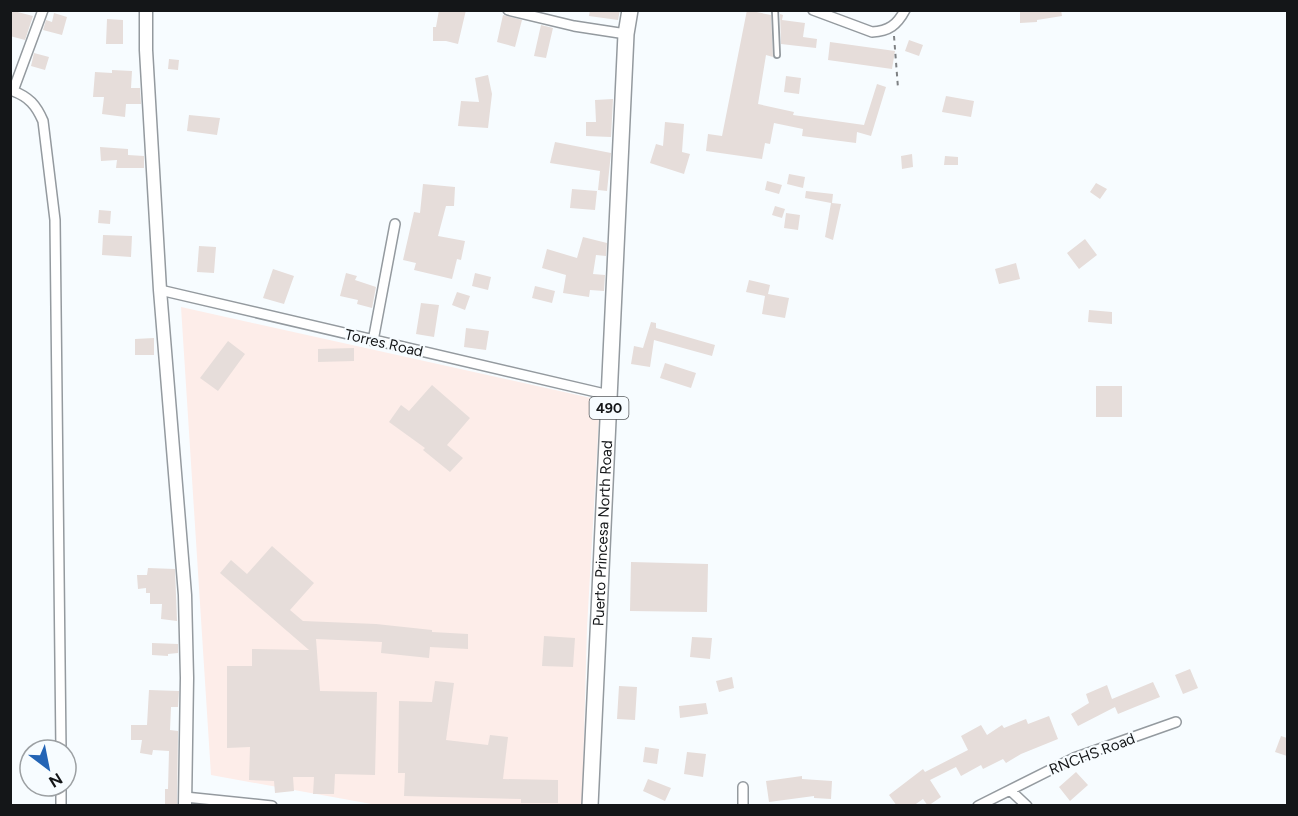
<svg xmlns="http://www.w3.org/2000/svg" width="1298" height="816" font-family="Figtree,sans-serif">
<style>
.education{fill:#fdede9}
.building{fill:#e6ddda}
.lines{fill:none;stroke-linecap:round;stroke-linejoin:round}
.service-casing{stroke:#949a9f;stroke-width:8}
.minor-casing{stroke:#949a9f;stroke-width:12}
.tertiary-casing{stroke:#949a9f;stroke-width:15}
.primary-casing{stroke:#949a9f;stroke-width:18}
.path{stroke:#7e8184;stroke-width:2;stroke-dasharray:4.5 4.5;stroke-linecap:butt}
.service{stroke:#fff;stroke-width:4.5}
.minor{stroke:#fff;stroke-width:9}
.tertiary{stroke:#fff;stroke-width:12}
.primary{stroke:#fff;stroke-width:15}
.labels{text-anchor:middle;dominant-baseline:central;stroke-width:4.5;stroke-linejoin:round;paint-order:stroke}
.shield{fill:#f7fcff;stroke:#585b5d;stroke-width:1.5}
.shield-label{font-size:14px;font-weight:bold;fill:#141618}
.street-label{font-size:15px;fill:#141618;stroke:#f7fcff}
</style>
<rect width="100%" height="100%" fill="#f7fcff"/>
<!-- education -->
<path class="education" d="M181,307L600,400L587,628L582,805H377L211,775Z"/>
<!-- building -->
<path class="building" d="M10,10L33,16L25,40L10,36Z
M439,10H466L458,44L446,41H433V27H436Z
M590,10H620L618,20L589,16Z
M747,10L771,15L773,57L766,55L758,104L794,112L793,115L864,125L877,84L886,87L871,136L857,132L856,143L802,136L803,129L774,123L770,144L765,143L762,159L706,151L708,134L722,136Z
M1020,10H1061L1062,16L1037,20V22L1020,23Z
M54,13L67,17L62,35L43,30L46,20L52,22Z
M780,14L783,15L782,20L805,23L803,37L817,39L816,48L781,44Z
M503,15L522,20L515,47L497,42Z
M107,19L123,20V44H106Z
M541,25L553,28L546,58L534,56Z
M909,40L923,45L919,56L905,51Z
M830,42L895,51L892,69L828,60Z
M34,53L49,57L45,70L31,66Z
M169,59L179,60L178,70L168,69Z
M112,70L132,71L131,88H140L141,104H126L125,117L102,114L104,97H93L95,72L112,73Z
M488,75L492,94L488,128L458,126L461,101L479,102L475,78Z
M786,76L801,78L799,94L784,92Z
M946,96L974,101L971,117L942,112Z
M613,99L611,137L586,136V122H596L595,100Z
M189,115L220,118L217,135L187,131Z
M665,122L684,124L682,152L690,154L684,174L650,163L656,144L663,146Z
M555,142L611,153L607,191L598,190L600,171L550,163Z
M100,147L128,149V155L144,156V168H116L117,160L101,161Z
M912,154L913,167L902,169L901,156Z
M945,156L958,157V165H944Z
M789,174L805,177L803,188L787,184Z
M767,181L782,185L779,194L765,190Z
M1096,183L1107,189L1100,199L1090,192Z
M423,184L455,187L454,206H446L438,236L465,241L461,260L457,259L452,279L414,270L416,263L403,260L414,212L420,213Z
M572,189L597,191L595,210L570,208Z
M806,191L833,194L832,203L841,204L833,240L825,237L831,203L805,198Z
M775,206L785,209L782,218L772,215Z
M99,210L111,211L110,224L98,223Z
M786,213L800,215L798,230L784,228Z
M103,235L132,236L131,257L102,255Z
M583,237L607,243L606,256L596,255L593,274L605,275L604,291L590,290L589,297L563,293L566,275L542,268L547,249L577,258Z
M1085,239L1097,255L1079,269L1067,253Z
M199,246L216,247L214,273L197,272Z
M1016,263L1020,279L999,284L995,269Z
M273,269L294,276L284,304L263,298Z
M346,273L357,276L355,280L376,287L372,308L357,304L358,300L340,296Z
M475,273L491,277L488,290L472,286Z
M749,280L770,285L768,294L789,298L785,318L762,314L765,296L746,292Z
M535,286L555,291L552,303L532,298Z
M457,292L470,296L465,310L452,305Z
M421,303L439,305L434,337L416,334Z
M1089,310L1112,312V324L1088,322Z
M651,322L656,323V328L715,345L712,356L654,340L650,367L631,364L634,346L643,348Z
M466,328L489,331L486,350L464,347Z
M154,338V355H135V339Z
M228,341L245,354L218,391L200,378Z
M354,348V361L318,362V349Z
M665,363L696,373L691,388L660,378Z
M432,385L470,418L447,445L463,458L450,472L423,450L425,448L389,422L401,405L409,411Z
M1096,386H1122V417H1096Z
M272,546L314,583L290,610L303,621L376,624L432,630V632L468,634V649L430,647L429,658L381,653L382,642L316,639L320,691L377,692L375,775L335,774L334,794H313L314,777H293L294,791L275,793L274,781L249,780L250,747L227,748V666H252V649L309,650L220,573L231,560L247,574Z
M631,562L708,564L707,612L630,611Z
M148,568L175,569L177,621L161,619L162,604H150V593H146V588L138,589L137,575H147Z
M544,636L575,638L573,667L542,666Z
M692,637L712,638L710,659L690,657Z
M152,643L178,644V653L168,654V656L152,655Z
M1190,669L1198,688L1183,694L1175,675Z
M732,677L734,688L719,692L716,681Z
M435,681L454,683L446,740L488,745L490,735L508,737L503,779L558,780V803H521V799L404,796L405,773H398L399,701L432,702Z
M1153,682L1160,697L1135,707L1118,714L1115,707L1078,726L1071,714L1089,703L1086,694L1107,685L1112,699Z
M619,686L637,687L635,720L617,719Z
M149,690L179,691L178,707H171L170,730L178,731L177,805H165V789H168L169,751L153,750L152,755L140,753L142,740H131V725H147Z
M706,703L708,714L680,718L679,706Z
M1049,716L1058,739L1021,754L1006,763L1003,759L983,769L981,765L961,776L956,767L930,780L941,797L928,806L923,799L913,806H897L889,795L923,769L925,772L968,750L961,736L981,725L987,735L1002,725L1004,728L1026,719L1028,724Z
M1281,736L1287,738V756L1275,752Z
M645,747L659,749L657,764L643,762Z
M687,752L706,754L703,777L684,774Z
M1076,772L1088,785L1070,801L1059,787Z
M802,776V779L832,781L831,799L814,798V796L769,802L766,781Z
M648,779L671,788L665,801L643,791Z"/>
<g class="lines">
<defs>
<path id="service" d="M775,10L777,55"/>
<path id="minor" d="M508,10L574,26L626,34
M813,10L872,32C889,31 897,25 905,10
M10,90L13,91L43,10
M13,91C29,97 36,105 43,121L55,220L61,750
M160,290L609,395
M373,341L395,224
M61,786V806
M1010,790L1027,806
M185,797L272,806
M743,806V787
M978,806L1074,758L1176,722"/>
<path id="tertiary" d="M146,10V50L160,290L185,595L187,678L185,806"/>
<g id="primary">
<path id="s1" d="M590,806L626,34L630,10"/>
</g>
</defs>
<!-- service casing -->
<use href="#service" class="service-casing"/>
<!-- minor casing -->
<use href="#minor" class="minor-casing"/>
<!-- tertiary casing -->
<use href="#tertiary" class="tertiary-casing"/>
<!-- primary casing -->
<use href="#primary" class="primary-casing"/>
<!-- path -->
<path class="path" d="M894,36L898,88"/>
<!-- service -->
<use href="#service" class="service"/>
<!-- minor -->
<use href="#minor" class="minor"/>
<!-- tertiary -->
<use href="#tertiary" class="tertiary"/>
<!-- primary -->
<use href="#primary" class="primary"/>
</g>
<g class="labels">
<!-- shield labels -->
<rect class="shield" x="589.5" y="397" width="39" height="22" rx="4.5"/>
<g class="shield-label">
<text x="609" y="408">490</text>
</g>
<!-- street labels -->
<g class="street-label">
<text transform="translate(384 343) rotate(13)">Torres Road</text>
<text stroke="none"><textPath href="#s1" startOffset="273">Puerto Princesa North Road</textPath></text>
<text transform="translate(1092 754) rotate(-21)">RNCHS Road</text>
</g>
</g>
<!-- border -->
<rect width="1298" height="816" fill="none" stroke="#141618" stroke-width="24"/>
<!-- north arrow -->
<g transform="translate(48 768) rotate(148)"><circle r="28" fill="#f7fcff" stroke="#9ca0a3" stroke-width="1.5"/>
<path d="M0-4.5L10 22L0 15L-10 22Z" fill="#2364b5"/>
<text y="-9" font-size="16" font-weight="bold" text-anchor="middle" fill="#141618">N</text>
</g>
</svg>
